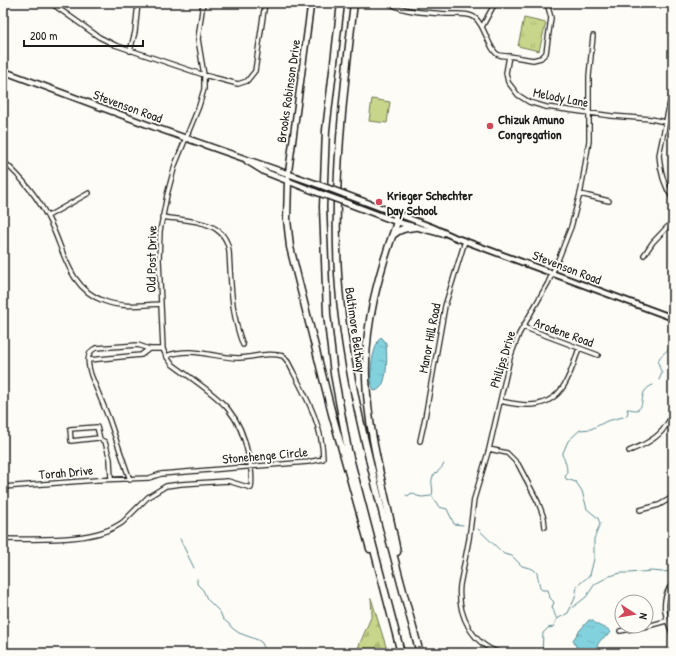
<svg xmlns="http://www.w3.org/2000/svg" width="676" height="656" font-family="'Patrick Hand',sans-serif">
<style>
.grass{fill:#c7d68a;stroke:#727953}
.forest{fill:url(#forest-firs);stroke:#727953}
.park{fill:url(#park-tufts);stroke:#727953}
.water{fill:url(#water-ripples);stroke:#598990}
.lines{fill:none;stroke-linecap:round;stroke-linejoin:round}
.stream{stroke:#598990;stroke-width:1}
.minor-casing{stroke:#1c1c1c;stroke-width:6}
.tertiary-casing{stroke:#1c1c1c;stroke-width:8}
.secondary-casing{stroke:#1c1c1c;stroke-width:8}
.motorway-casing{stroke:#1c1c1c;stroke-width:9}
.minor{stroke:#fdfcf7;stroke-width:3.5}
.tertiary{stroke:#fdfcf7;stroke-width:4.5}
.secondary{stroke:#fdfcf7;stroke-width:5}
.motorway{stroke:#fdfcf7;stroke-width:6}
.secondary-bridge-casing{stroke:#1c1c1c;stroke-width:8;stroke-linecap:butt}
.secondary-bridge{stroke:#fdfcf7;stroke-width:5}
.poi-dot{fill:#d1495b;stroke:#fdfcf7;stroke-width:1.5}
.labels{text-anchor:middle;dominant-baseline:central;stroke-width:3.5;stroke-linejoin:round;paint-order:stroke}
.street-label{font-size:13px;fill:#1c1c1c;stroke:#fdfcf7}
.poi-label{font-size:13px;font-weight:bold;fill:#1c1c1c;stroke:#fdfcf7;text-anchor:start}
</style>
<defs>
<pattern id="forest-firs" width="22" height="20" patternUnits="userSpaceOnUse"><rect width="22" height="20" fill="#c7d68a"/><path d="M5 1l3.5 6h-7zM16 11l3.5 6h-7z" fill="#aab776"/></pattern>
<pattern id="park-tufts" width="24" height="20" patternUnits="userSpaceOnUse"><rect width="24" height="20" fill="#c7d68a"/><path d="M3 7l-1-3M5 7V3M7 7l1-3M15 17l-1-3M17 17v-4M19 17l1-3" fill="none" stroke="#aab776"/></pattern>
<pattern id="water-ripples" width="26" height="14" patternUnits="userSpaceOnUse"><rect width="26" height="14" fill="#82d2de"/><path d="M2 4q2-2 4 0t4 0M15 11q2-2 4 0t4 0" fill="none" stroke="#70b4be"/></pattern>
</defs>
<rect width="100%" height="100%" fill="#fdfcf7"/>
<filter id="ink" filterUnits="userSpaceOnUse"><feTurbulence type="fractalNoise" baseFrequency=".025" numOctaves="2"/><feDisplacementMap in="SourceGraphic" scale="8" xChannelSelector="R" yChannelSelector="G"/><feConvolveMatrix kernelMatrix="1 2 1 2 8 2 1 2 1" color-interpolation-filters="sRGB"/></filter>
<g filter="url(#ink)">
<!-- grass -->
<path class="grass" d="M372,99L390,102L387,123L369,121Z"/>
<!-- forest -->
<path class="forest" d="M371,598L388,653H357L358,648L372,615Z"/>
<!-- park -->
<path class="park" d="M524,18L546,23L539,51L518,46Z"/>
<!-- water -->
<path class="water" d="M381,337L384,340L386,343C387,355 389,388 375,391C366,383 373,345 381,337Z
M589,620C594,620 594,623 598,625C603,628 607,627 611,632L609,635C599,639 598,643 595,653H579L573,640L580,630Z"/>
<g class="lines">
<!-- stream -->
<path class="stream" d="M643,3L644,8
M659,380L662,373C653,356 663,356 673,345
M406,495L408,496L410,494L413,493L417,496L422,497L431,496
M432,495C434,489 431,485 432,479C433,473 441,471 444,464
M432,496L439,507L447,509L454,524L463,525
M478,529L504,554L512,556L522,566L533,569L537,573L540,588L542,590H548L550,598L554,602L552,608C555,611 554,616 557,619
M180,539L194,568
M197,579V584L203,590L207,599L220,612L223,619L229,624L232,628L239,633L258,640L262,643L266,653
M572,608L586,597L595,584L610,576L621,573H629L652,571L662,572L673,571
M542,653L543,633L548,628L553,627L557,619L568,613L575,598L577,586L590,575L594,559V539L600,524L598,518L587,509L582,491L576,482L566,479L565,477C569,472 566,461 562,455L568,441L580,430L591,429L607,421L627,416L628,412L627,409C630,409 634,410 636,410C647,408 636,391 653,385"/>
<defs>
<path id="minor" d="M51,3L99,37L115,45L204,75L238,84L247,81L255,71L265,3
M390,3C404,13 433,13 450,14C457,14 465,13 472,16C484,21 488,48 497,54C500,56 505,56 509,56L506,73L508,82L518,95L529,102L546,107L612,116L651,119L665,122
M482,27L495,3
M130,51L135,32L138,3
M509,56L533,60L541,58L546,53L551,18L547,3
M673,87L659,155C660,171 664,186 673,199
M3,161C21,177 37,196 48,218C64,247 67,288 104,301C122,308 142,305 161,304
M580,194L609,201
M48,216L89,193
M162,217C188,221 225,219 229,251C231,283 231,315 243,345
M644,255L653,242L673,221
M523,327L598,355
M89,360L141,355L149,349
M500,401C509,403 518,405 528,405C563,405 570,375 579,348
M100,439L97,427L70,429L71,441L98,438L105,442L110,459L111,479
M420,441L424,423L445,306L465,241
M489,449L507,453L518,464L538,502L544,518L545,527
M629,451C641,446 653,441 662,431C666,426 669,420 673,415
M130,480L109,419L91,375C88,365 85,352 96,348L138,345L149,349H163
M3,487L97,480L149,478L161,474L308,462L323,459C323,424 304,393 288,362L283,356C268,352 255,357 239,358C213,358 193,346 166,356
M640,510L659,505L673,497
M3,539C38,539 95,543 123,522L148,497L166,486L181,484L228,481L251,488C253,476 251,466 248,454C245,439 238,421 228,409C215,393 189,377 172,364L166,356L163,349L159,260L160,231L167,195L175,165L199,106L204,89V75L198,39L203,3
M673,583C659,600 665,617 673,635
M620,631L648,626L666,621
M501,653C472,645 457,614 460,585L469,539L474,499L489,449L510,358L519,334L548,283L558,260L571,227L581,190L589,141V76L593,36"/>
<path id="tertiary" d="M395,213L432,227L454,237L673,318
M397,222L442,234"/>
<path id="secondary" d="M3,71L154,127L317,184
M247,161L265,172L316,192
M288,176L311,3
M344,194L395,213
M344,202L397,222"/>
<path id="motorway" d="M341,3L326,130L323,207L327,314L334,374L348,450L401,653
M354,3C343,93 333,183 338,274C343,356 363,436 383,515C395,561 407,607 420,653
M288,181L287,219L290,247L332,414L370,549
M395,213L397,222C379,272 364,324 366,378C368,437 386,494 397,552
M393,235C399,229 406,228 415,227"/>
</defs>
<!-- minor casing -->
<use href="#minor" class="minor-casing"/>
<!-- tertiary casing -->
<use href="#tertiary" class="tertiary-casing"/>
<!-- secondary casing -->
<use href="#secondary" class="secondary-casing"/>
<!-- motorway casing -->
<use href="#motorway" class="motorway-casing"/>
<!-- minor -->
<use href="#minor" class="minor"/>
<!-- tertiary -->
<use href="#tertiary" class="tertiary"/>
<!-- secondary -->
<use href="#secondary" class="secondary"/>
<!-- motorway -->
<use href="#motorway" class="motorway"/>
<defs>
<path id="secondary-bridge" d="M317,184L344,194
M316,192L344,202"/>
</defs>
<!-- secondary-bridge casing -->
<use href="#secondary-bridge" class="secondary-bridge-casing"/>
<!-- secondary-bridge -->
<use href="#secondary-bridge" class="secondary-bridge"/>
</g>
</g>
<!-- markers -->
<g class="poi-dot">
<circle cx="490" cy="126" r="4"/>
<circle cx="379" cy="202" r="4"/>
</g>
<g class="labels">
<!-- street labels -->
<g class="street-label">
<text transform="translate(288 91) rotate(-82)">Brooks Robinson Drive</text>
<text transform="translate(561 97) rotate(11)">Melody Lane</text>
<text transform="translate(128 106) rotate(20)">Stevenson Road</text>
<text transform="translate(151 259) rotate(-89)">Old Post Drive</text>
<text transform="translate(567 267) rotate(21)">Stevenson Road</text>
<text transform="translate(356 330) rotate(82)">Baltimore Beltway</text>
<text transform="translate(564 332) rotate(20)">Arodene Road</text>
<text transform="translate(429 338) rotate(-79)">Manor Hill Road</text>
<text transform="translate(502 359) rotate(-73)">Philips Drive</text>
<text transform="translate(265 455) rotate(-5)">Stonehenge Circle</text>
<text transform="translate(66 472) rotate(-5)">Torah Drive</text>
</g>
<!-- poi labels -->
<g class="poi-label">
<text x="498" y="119">Chizuk Amuno<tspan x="498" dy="15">Congregation</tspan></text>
<text x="387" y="195">Krieger Schechter<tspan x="387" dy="15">Day School</tspan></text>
</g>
</g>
<!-- margin -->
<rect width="676" height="656" fill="none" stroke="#fdfcf7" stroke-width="16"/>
<rect x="8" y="8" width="660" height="640" fill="none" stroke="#1c1c1c" stroke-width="1.5" filter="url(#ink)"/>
<!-- north arrow -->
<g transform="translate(634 614) rotate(102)"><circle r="19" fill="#fdfcf7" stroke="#a3a29f"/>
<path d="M0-3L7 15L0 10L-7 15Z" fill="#d1495b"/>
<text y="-6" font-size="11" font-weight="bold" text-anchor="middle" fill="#1c1c1c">N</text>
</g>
<!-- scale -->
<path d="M24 40v6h119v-6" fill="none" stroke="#1c1c1c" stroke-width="2"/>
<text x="30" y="40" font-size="12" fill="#1c1c1c" stroke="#fdfcf7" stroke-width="3" paint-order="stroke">200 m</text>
</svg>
